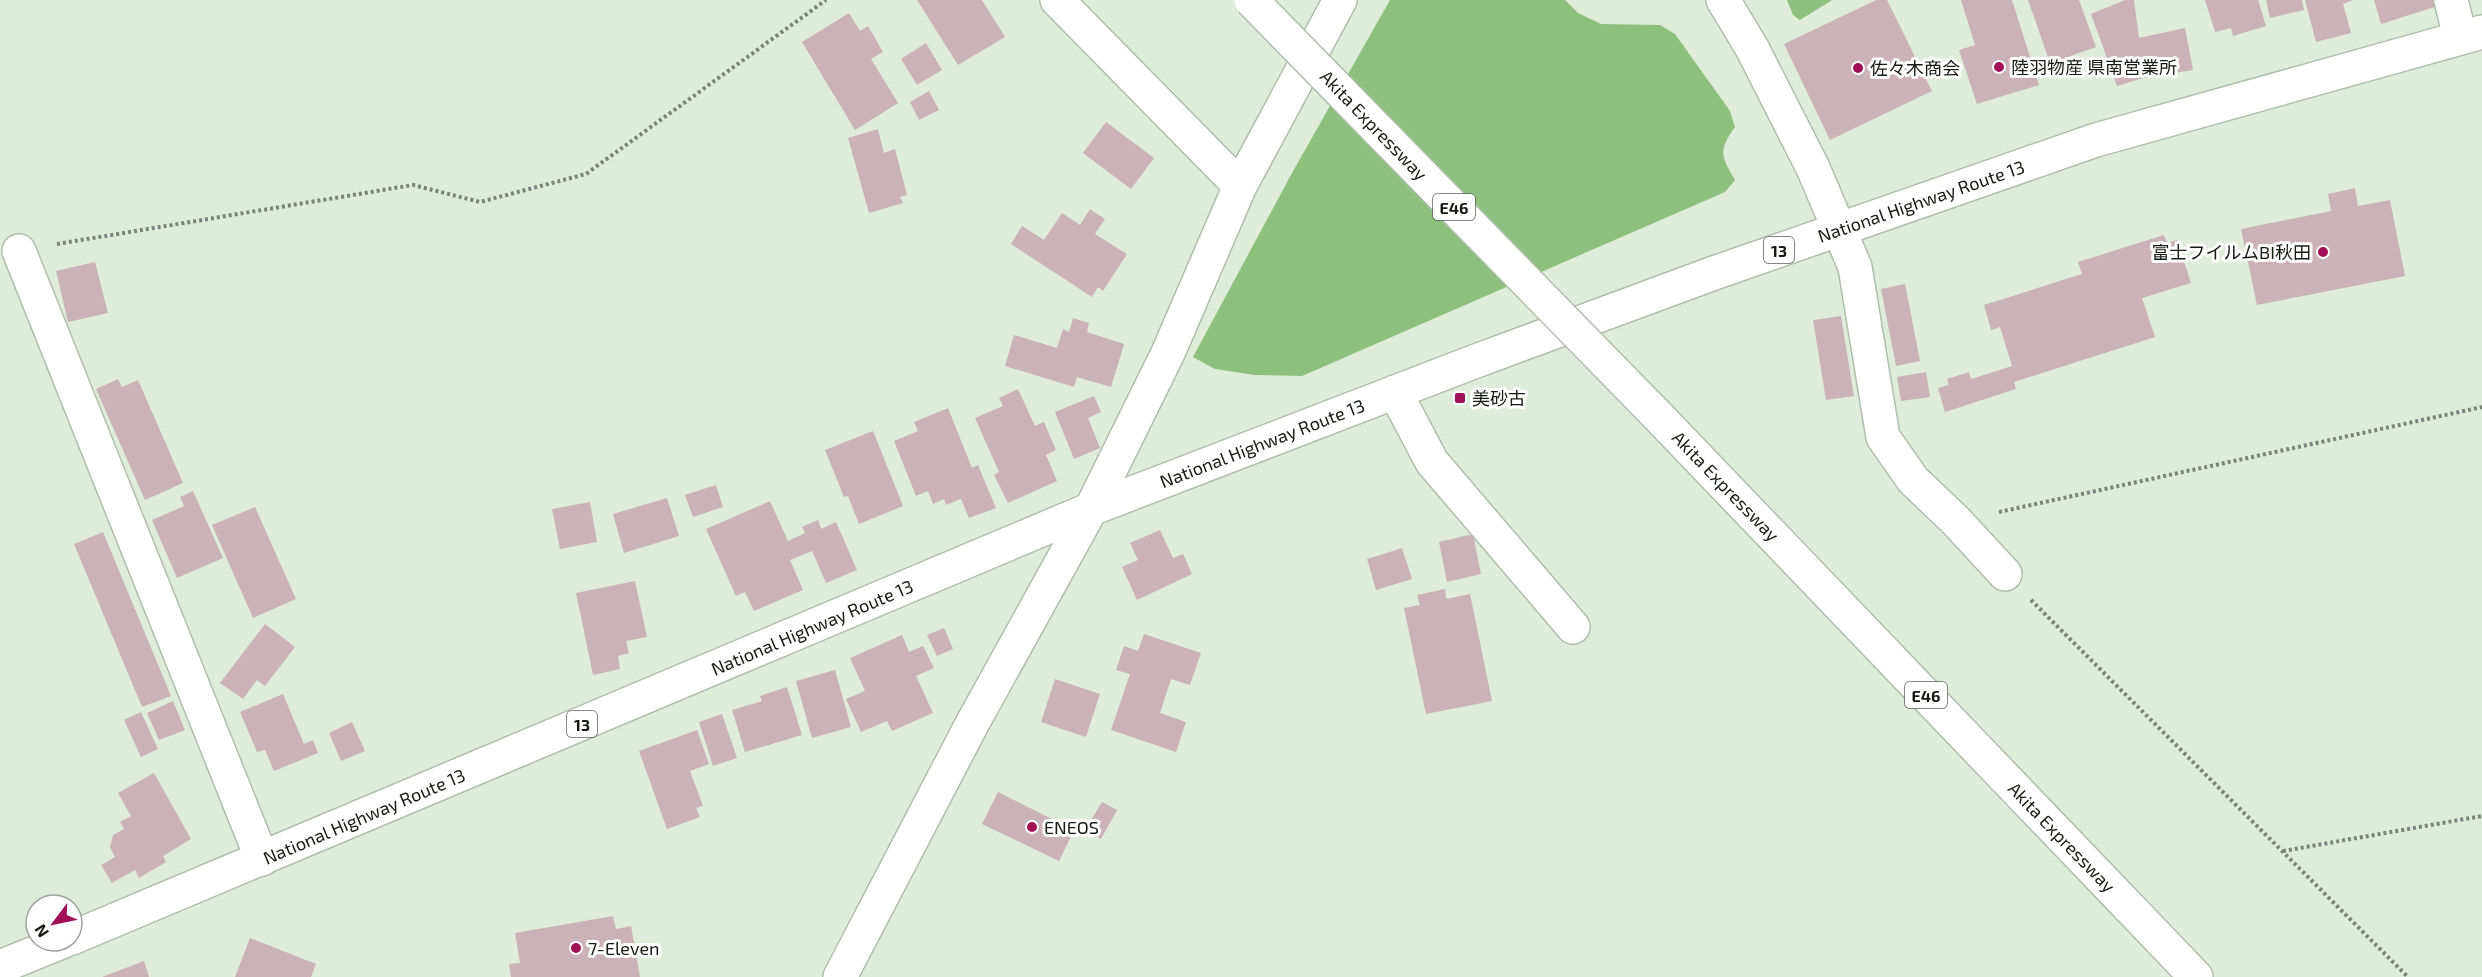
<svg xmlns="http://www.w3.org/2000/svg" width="2482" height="977" font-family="'Exo 2','Noto Sans JP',sans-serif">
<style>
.water{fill:#8dc07d}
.building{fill:#cab2b8}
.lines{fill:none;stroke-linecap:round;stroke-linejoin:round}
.minor-casing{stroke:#b0beac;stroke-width:36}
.highway-casing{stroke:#b0beac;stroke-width:36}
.path{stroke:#7a8377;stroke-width:4;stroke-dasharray:3 3;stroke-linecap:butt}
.minor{stroke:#fff;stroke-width:33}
.highway{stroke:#fff;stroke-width:33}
.highway-bridge-casing{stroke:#b0beac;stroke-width:36;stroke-linecap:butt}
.highway-bridge{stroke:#fff;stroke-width:33}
.poi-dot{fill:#a11056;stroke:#fff;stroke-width:2}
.labels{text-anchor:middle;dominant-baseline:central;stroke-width:6;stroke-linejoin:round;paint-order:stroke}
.shield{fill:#fff;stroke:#5b5f5a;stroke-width:1.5}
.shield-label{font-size:16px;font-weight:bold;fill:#151a14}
.poi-label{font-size:18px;fill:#151a14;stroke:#fff;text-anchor:start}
.street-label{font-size:18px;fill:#151a14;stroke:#fff}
</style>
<rect width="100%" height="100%" fill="#deecd9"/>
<!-- water -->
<path class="water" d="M1390,0H1565L1578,13L1601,24L1660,25L1675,34L1730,111L1735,127C1718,151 1721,156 1735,180L1725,192L1302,376L1255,375L1215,369L1193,357L1292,173Z
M1787,0H1832L1800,20L1793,15Z"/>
<!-- building -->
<path class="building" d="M917,0H982L1005,37L958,65Z
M1876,0H1887L1932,91L1830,140L1784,44Z
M1961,0H2012L2039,85L1977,104L1959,50L1975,45Z
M2028,0H2079L2096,47L2050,63Z
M2125,0H2134L2139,38L2185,28L2193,70L2143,78L2117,86L2091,14Z
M2205,0H2258L2266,26L2233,36L2231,28L2215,32Z
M2266,0H2302L2304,10L2270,18Z
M2305,0H2353L2343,4L2351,33L2316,42Z
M2374,0H2436L2438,6L2381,24Z
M849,13L860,31L868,26L883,52L871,59L898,103L855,130L802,42Z
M926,43L942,70L917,85L901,59Z
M929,91L939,110L919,120L910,102Z
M1106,122L1154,158L1131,189L1083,153Z
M878,129L884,153L895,149L907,195L900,197L903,203L869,213L848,138Z
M2355,188L2358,206L2390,200L2405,276L2257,305L2241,229L2331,211L2328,194Z
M1090,209L1105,219L1095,234L1127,254L1103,291L1098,287L1092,297L1011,244L1022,226L1044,240L1062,213L1080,225Z
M2164,235L2167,243L2177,240L2191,283L2142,298L2155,337L2014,382L2016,389L1945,412L1938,388L1949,385L1947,379L1969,372L1971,379L2012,366L2000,327L1991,330L1984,305L2082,274L2078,262Z
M95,262L108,313L68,322L56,271Z
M1905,284L1920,361L1896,366L1881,289Z
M1841,316L1854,396L1826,400L1813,320Z
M1073,318L1089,323L1087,332L1124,344L1111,387L1077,377L1074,387L1005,366L1014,335L1057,348L1063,329L1069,332Z
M1926,372L1930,397L1901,401L1897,377Z
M118,379L122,387L138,380L183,483L145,500L96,389Z
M1018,389L1035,426L1044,422L1056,450L1046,455L1057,481L1008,503L994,475L999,472L975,418L1003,406L999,398Z
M1094,396L1101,412L1088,418L1100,448L1074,459L1055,412Z
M948,408L972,468L978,465L996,508L969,518L961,499L946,505L944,499L933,504L928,491L916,496L894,441L918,431L914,422Z
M873,431L903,506L859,524L848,496L844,497L825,450Z
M716,485L723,507L693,517L685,495Z
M193,491L223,558L177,578L152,520L184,506L180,497Z
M667,498L679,536L624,553L613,514Z
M770,501L788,541L805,533L802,527L818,520L821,529L836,522L857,570L826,583L812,551L790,560L803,590L754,611L745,592L736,596L706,529Z
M590,502L597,542L560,549L552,509Z
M255,507L296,599L253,618L212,525Z
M1160,530L1173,558L1183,554L1192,574L1137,600L1122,567L1138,560L1130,543Z
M103,532L171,696L142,707L74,544Z
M1473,534L1481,574L1447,582L1439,542Z
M1402,548L1412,579L1376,590L1367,559Z
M635,581L647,637L626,641L629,653L618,656L620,669L593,675L576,593Z
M1445,589L1446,599L1470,594L1492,701L1426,714L1404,608L1420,605L1417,595Z
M265,624L295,647L265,686L257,680L243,699L220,683Z
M944,628L953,649L937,656L927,635Z
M1144,634L1201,653L1190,685L1171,679L1160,713L1186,722L1176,752L1111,730L1130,674L1116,670L1124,646L1138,651Z
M902,635L909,652L923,646L934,668L916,676L933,713L892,731L887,721L861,732L846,699L865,691L850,658Z
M835,670L851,727L812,738L796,681Z
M1055,679L1100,694L1086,737L1041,722Z
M787,687L802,735L745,752L732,710L762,701L760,696Z
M283,694L304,744L313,740L318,753L274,771L265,750L257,752L240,712Z
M173,701L185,730L159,740L147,713Z
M141,712L158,749L141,757L124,720Z
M722,714L737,758L713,766L699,722Z
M352,722L365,751L341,761L329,733Z
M697,730L709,764L690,771L703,806L696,808L700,817L667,829L639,751Z
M154,773L191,839L163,856L166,862L139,878L135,870L112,883L101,865L115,857L110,847L113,835L124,829L120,822L131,816L118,793Z
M998,792L1074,830L1059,861L982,824Z
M1102,802L1117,810L1101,839L1085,830Z
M613,916L616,929L631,926L640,977H511L509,964L520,963L515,933Z
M250,938L316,964L311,977H235Z
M144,961L149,977H102Z"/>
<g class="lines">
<defs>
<path id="minor" d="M1057,0L1240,186
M1723,0L1752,48L1813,168L1855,267L1883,437L1913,480L1956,521L2005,574
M2451,0L2460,37
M19,251L262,859
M1395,392L1432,462L1573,627
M840,977L972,724L1091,509L1168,353L1240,186L1340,0"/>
<path id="highway" d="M1656,414L2196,977
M72,938L1091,509L1476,361L1714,273L2096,140L2482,32
M0,967L64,941"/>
</defs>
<!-- minor casing -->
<use href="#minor" class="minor-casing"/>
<!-- highway casing -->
<use href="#highway" class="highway-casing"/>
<!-- path -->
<path class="path" d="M57,244L413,185L480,202L586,174L826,0
M1999,512L2482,407
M2031,600L2408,977
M2283,851L2482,816"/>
<!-- minor -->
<use href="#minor" class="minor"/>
<!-- highway -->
<use href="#highway" class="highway"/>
<defs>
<path id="highway-bridge" d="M1251,0L1656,414"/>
</defs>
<!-- highway-bridge casing -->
<use href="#highway-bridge" class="highway-bridge-casing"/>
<!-- highway-bridge -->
<use href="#highway-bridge" class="highway-bridge"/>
</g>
<!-- markers -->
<g class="poi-dot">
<circle cx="1999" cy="67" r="6"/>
<circle cx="1858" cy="68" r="6"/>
<circle cx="2323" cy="252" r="6"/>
<rect x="1454" y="392" width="12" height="12" rx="3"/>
<circle cx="1032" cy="827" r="6"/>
<circle cx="576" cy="948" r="6"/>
</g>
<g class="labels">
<!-- shield labels -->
<g class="shield">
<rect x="1433" y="194" width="42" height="26" rx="4.5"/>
<rect x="1764" y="237" width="30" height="26" rx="4.5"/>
<rect x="1905" y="682" width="42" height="26" rx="4.5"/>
<rect x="567" y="711" width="30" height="26" rx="4.5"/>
</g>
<g class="shield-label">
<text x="1454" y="207">E46</text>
<text x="1779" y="250">13</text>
<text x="1926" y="695">E46</text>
<text x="582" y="724">13</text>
</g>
<!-- poi labels -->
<g class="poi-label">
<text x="2011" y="67">陸羽物産 県南営業所</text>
<text x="1870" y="68">佐々木商会</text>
<text x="2311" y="252" text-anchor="end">富士フイルムBI秋田</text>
<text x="1472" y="398">美砂古</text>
<text x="1044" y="827">ENEOS</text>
<text x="588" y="948">7-Eleven</text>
</g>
<!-- street labels -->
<g class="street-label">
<text transform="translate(1374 125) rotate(46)">Akita Expressway</text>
<text transform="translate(1921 201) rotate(-19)">National Highway Route 13</text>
<text transform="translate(1262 443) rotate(-21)">National Highway Route 13</text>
<text transform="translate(1726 486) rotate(46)">Akita Expressway</text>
<text transform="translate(812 627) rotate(-23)">National Highway Route 13</text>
<text transform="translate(364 816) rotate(-23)">National Highway Route 13</text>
<text transform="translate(2062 837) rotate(46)">Akita Expressway</text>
</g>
</g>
<!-- north arrow -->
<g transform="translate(54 923) rotate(238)"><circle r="28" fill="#ffffff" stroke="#a1a3a1" stroke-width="1.5"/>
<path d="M0-4.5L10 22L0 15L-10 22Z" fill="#a11056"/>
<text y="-9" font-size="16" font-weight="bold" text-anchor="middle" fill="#151a14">N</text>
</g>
</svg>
